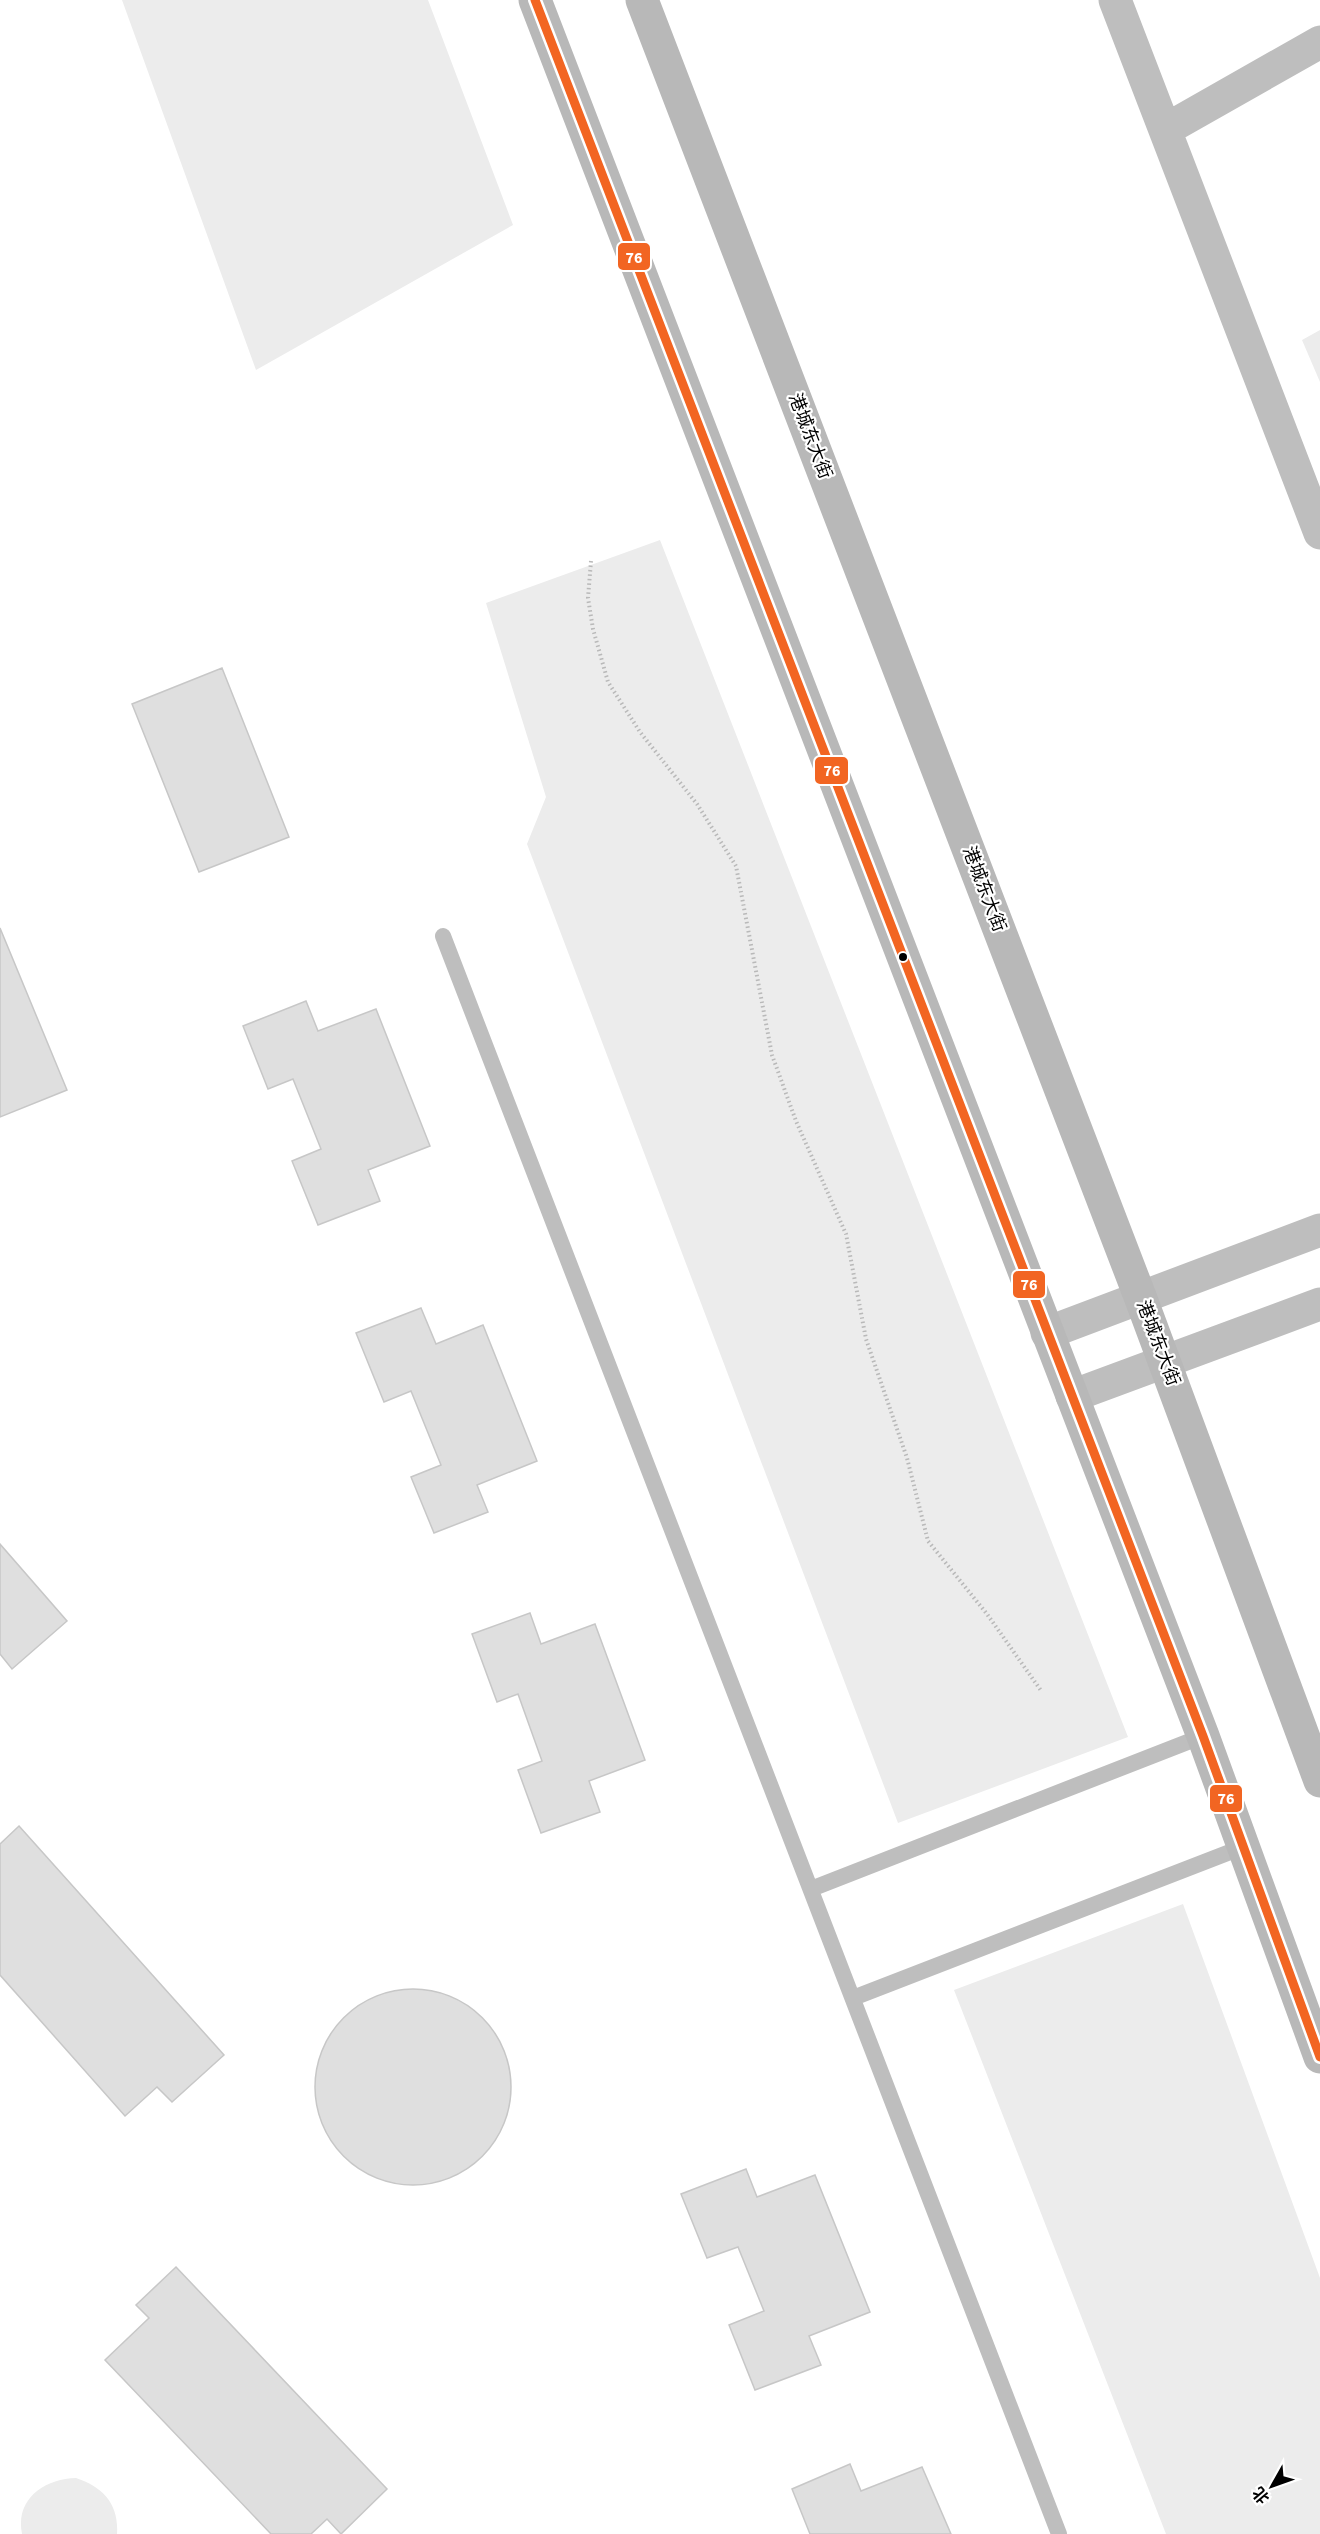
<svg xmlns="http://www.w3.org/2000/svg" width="1320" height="2534" font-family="'Source Sans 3','Noto Sans SC',sans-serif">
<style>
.green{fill:#ececec}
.building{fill:#dfdfdf;stroke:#c7c7c7;stroke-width:1.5}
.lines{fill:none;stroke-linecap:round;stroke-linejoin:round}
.path{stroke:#b9b9b9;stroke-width:4;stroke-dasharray:1.5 3;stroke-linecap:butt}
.service{stroke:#bebebe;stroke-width:16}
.minor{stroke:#bebebe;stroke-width:33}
.secondary{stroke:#b8b8b8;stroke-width:33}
.bus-1-casing{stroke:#fff;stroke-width:14}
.bus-1{stroke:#f26522;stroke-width:9}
.bus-dot{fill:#000;stroke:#fff;stroke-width:2}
.labels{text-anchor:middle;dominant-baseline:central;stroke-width:4.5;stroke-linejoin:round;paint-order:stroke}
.street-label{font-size:18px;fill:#000;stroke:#fff}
.line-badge{stroke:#fff;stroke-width:2}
.badge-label{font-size:16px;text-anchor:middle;font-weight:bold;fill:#fff}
</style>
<rect width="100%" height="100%" fill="#fff"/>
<!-- green -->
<path class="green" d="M122,0H428L513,225L256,370Z
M1320,330V382L1302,340Z
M660,540L1128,1737L898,1823L527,844L546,797L486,603Z
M1183,1904L1320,2278V2534H1166L954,1990Z
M76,2478C103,2487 119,2504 117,2534H22C15,2499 44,2479 76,2478Z"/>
<!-- building -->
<path class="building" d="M222,668L289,837L199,872L132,704Z
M0,928L67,1090L0,1117Z
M306,1001L318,1031L376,1009L430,1146L368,1170L380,1201L318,1225L292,1161L321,1149L293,1079L268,1089L243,1026Z
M421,1308L436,1344L483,1325L537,1461L477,1485L488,1512L434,1533L411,1477L441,1465L411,1391L384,1402L356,1333Z
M0,1544L67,1621L12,1669L0,1654Z
M530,1613L541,1644L595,1624L645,1760L589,1781L600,1812L541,1833L518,1770L542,1761L518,1694L497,1702L472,1634Z
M19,1826L224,2055L172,2102L157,2087L125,2116L0,1975V1844Z
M315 2087a98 98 0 1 1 196 0a98 98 0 1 1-196 0Z
M746,2169L757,2197L815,2175L870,2312L809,2336L821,2365L755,2390L729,2325L764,2311L738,2247L707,2258L681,2194Z
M176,2267L387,2489L341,2534L327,2519L311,2534H271L105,2360L149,2318L136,2305Z
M850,2464L861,2491L922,2467L951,2534H810L792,2489Z"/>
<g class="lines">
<!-- path -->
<path class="path" d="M591,561L588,598L593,629L608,682L640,732L697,804L736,866L772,1055L796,1121L846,1234L866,1339L907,1458L928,1541L987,1614L1042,1692"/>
<!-- service -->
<path class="service" d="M443,936L1059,2534
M811,1889L1203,1736
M853,1998L1243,1847"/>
<!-- minor -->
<path class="minor" d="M1115,0L1320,533
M1165,130L1320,42
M1047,1333L1320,1230
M1072,1396L1320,1304"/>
<!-- secondary -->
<path class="secondary" d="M535,0L1203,1736L1320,2057
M642,0L1141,1299L1320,1781"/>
<defs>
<path id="bus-1" d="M535,0L1203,1736L1320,2057"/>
</defs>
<!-- bus-1 casing -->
<use href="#bus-1" class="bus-1-casing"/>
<!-- bus-1 -->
<use href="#bus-1" class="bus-1"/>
</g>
<!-- markers -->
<circle class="bus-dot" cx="903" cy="957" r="5"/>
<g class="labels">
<!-- street labels -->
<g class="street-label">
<text transform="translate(810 436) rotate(69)">港城东大街</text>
<text transform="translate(984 889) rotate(69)">港城东大街</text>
<text transform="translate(1158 1343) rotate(69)">港城东大街</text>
</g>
</g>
<g class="line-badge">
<rect x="617" y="242" width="34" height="29" rx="6" fill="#f26522"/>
<rect x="814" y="756" width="35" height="29" rx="6" fill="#f26522"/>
<rect x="1012" y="1270" width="34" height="29" rx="6" fill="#f26522"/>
<rect x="1209" y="1784" width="34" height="29" rx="6" fill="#f26522"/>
</g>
<g class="badge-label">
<text x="634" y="263">76</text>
<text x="832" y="776">76</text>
<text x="1029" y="1290">76</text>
<text x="1226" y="1804">76</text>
</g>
<!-- north arrow -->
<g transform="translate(1272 2486) rotate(230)" stroke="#ffffff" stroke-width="4.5" paint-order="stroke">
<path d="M0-4.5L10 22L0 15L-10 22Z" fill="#000000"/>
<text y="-9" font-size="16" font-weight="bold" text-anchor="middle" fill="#000000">北</text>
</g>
</svg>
